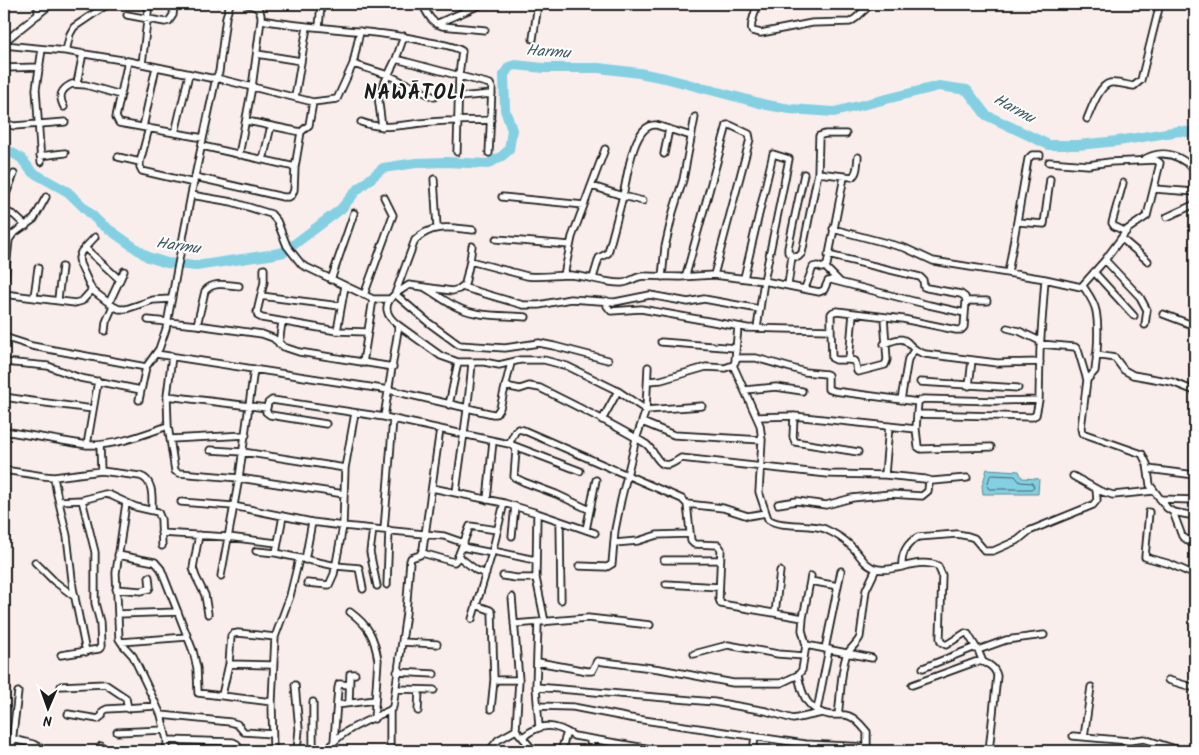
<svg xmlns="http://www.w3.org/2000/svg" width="1199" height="755" font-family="Kalam,sans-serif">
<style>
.water{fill:#84d0e3;stroke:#5a8893}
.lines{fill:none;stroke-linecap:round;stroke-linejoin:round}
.shore{stroke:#46646c;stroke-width:1}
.river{stroke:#84d0e3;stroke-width:10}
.street-casing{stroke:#1c1c1c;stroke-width:9}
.street{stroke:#fff;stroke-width:5.5}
.labels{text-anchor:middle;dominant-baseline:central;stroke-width:4;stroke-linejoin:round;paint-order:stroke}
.water-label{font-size:16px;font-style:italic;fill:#405b62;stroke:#fff}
.district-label{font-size:20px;font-weight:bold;letter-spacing:1px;fill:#1c1c1c;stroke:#fff}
</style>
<rect width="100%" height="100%" fill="#f9eeeb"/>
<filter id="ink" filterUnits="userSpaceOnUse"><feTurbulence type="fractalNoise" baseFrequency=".02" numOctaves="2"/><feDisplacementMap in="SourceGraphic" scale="10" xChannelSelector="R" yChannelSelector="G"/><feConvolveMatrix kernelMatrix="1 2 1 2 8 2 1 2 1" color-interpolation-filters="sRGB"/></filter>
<g filter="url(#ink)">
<!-- water -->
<path class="water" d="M987,469L1019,471L1022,478L1039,479L1038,494H983L982,486Z"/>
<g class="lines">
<!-- shore -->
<path class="shore" d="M992,475L1015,476L1020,482L1032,483L1034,487L1031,489H989L987,486L990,476Z"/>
<!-- river -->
<path class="river" d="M4,148L21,158L32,172L68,192L100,223L148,257L167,263L196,266L269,255L284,252L341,209L356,191L383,168L416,163L446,162L488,164L502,156L509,150L512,130L505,110L504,75L509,67L515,65L544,68H599L639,73L665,78L767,105L790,109L834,112L939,86L967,90L986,115L1049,145H1078L1118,141L1179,131L1195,133"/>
<defs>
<path id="street" d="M247,4C257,7 262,9 261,20C317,30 373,29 429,42C439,44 453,45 462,51L459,75L457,152
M422,4C428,14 430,22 442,26L485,30
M756,4C757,14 749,21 752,31L761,33L812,23L850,22L856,18L871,4
M38,15V4
M127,15L165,22L169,21L173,15L174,4
M436,24L482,4
M319,27L321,4
M360,31L353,64L337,99L313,102L216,78L191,195L232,202L271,214L277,221L287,246L302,265L373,299H389
M533,39L538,4
M4,42L51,4
M4,45L66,51L128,61L210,78H216L219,72L226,17L230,4
M66,51L70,34L74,27L108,4
M257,54L301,61
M396,59L490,84L492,88L489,153
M128,61L116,117L119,123L203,138
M142,64L149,4
M353,64L388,75L434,97
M4,68L40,67
M77,83L83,53
M295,97L307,27
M458,97L492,94
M64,107C58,96 61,89 72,84L86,85L121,95
M1087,119C1091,110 1099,85 1110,83C1117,82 1126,85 1134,86L1141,80L1160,4
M247,121L301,132
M361,122C384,131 407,124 431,122C451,120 471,121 491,120
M4,123L14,126L65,122
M143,127L156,67
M382,127L378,96L396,59L404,36
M149,128L140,162V167L142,171L194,183
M175,133L189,74
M202,146L295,167
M664,154L669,129
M239,155L252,87L261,20
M40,156L65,153
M118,157L140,162
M263,160L271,126
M1143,160C1162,148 1180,155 1195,170
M41,162L36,89L42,49
M818,173L852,177C858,173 857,164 858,157
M195,177L283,197H289L292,195L294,190L295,167L301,132L309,125L313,102
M434,179L437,227
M1123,183L1112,223L1114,226L1126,232
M592,186L623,196L608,253L599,258L593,278
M1154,189L1195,192
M502,197L584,205
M4,199L14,174
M643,201L623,196C627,178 633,123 656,125L691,136
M4,211L14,215L26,226
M1167,217L1195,204
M1018,222L1044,224L1050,179
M833,229L905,248L933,261L1045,279L1081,287L1105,260L1128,229L1147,216L1160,163L1156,160L1110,162L1088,165L1049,162
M95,237L81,252L79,258L80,264L92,290L113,306L119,309H126L153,300L171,299
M1121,238L1148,261
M496,239L570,245
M85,248L120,280
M792,256L788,252V248L804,174
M1105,260L1140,297L1147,310L1145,325
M470,261L472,246
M825,267L840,282
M264,269V282L257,312L258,316L262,318L337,331L367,332
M1094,272L1134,316
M1008,273L1028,159L1032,155H1040
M564,275L572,237L605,149
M686,275L727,125H730L749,134L750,139L714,275
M662,277L665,247L673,212L683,180L695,117
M331,280L354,213
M788,285L792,256L798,257L802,253L818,173L819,136L825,134H846
M239,286C227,285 214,281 205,291L197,325L262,334L273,338L284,347L299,352L393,367
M1083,286C1088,294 1094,301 1096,311C1099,327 1097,355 1095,371L1087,380
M4,287L9,240L13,234L34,219L46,197
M424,287C436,294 447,303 459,308C479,317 504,315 526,317
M462,287L523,305H539L570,299L615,302L650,295L688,302L704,299L759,309
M805,288L813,267L817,266L822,268L827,265L844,177
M4,294L75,303L82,301L92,290
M364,295L393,215L384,197
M261,296L340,306
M34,297L38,268
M58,299L62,267
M607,301V306L611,311L641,309L747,328L831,330V314L833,312L837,311L903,319L956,330H961L964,327L966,301L965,297L961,294L927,288L924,287L923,280L920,277L828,255
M966,301H987
M109,303L124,271
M1163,314L1195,326
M148,320L197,325
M398,325L441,356L458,362H484L499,365L520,360H544L567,366L618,391L646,410L702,406
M757,328L764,281L819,292L824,290L828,281L831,280L929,305L965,313
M1007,328L1019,331L1040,341
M831,330L832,358L836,360H849L853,313
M105,331L106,322L113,306
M337,331L345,286
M4,337L32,346L146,367
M661,342L736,348
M279,344L282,322
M884,344C914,331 902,348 925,354L997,363L1040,362
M1040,344L1075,347L1078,350L1087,380L1081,428L1082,433L1142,454L1147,464L1150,485L1167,508L1173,512L1195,516
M156,354L389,390L493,414H496L500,408L511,363
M1096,355L1115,358L1124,370L1133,375L1172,382L1195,391
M172,356L167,396L168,426L175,471L179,473L239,478L344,494
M608,360L554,346L539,343L505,348L459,345L429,323L395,294L409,285L452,291L459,289L465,284L470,261L527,276C541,278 555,275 570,275C587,276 604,283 621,283C629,283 634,277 643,276L680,277L714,275L764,281L789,159L773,154L744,278
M849,360L855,361L857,371L858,372L885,365L887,360L884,317
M735,361L738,327
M4,362L48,366L80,378L141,390
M363,363L373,299
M733,365L760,425L762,440L759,492L768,519C779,528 810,523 825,529C834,533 844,539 851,546C860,554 864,566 877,569C896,573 919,557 938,566L942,575L940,638L941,642L946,645L965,633L968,634L977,649
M648,381L661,380L706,367L725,368L733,365L738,358H756L805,372L826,374L828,375V389L834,391L918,402L917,414
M920,382L1018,388
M505,386L520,389L529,386L540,388C576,406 612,423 646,444C653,449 656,461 663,464C669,467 676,461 681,458L828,474L885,475L925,479L932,481L967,478
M969,386L972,360
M745,390L776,387L802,391
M167,396L267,408
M4,397L31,401L93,409
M139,400L146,367L159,349L166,329L191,195
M901,400L908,359L915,349
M918,402L923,399L995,401L1039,400
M449,405L458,362
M794,416L793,437L795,442L858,452
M384,417L398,330V325C386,316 382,305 395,294L415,240C433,223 451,228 473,230
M757,417L794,416L916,429L918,447L921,449L991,447
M602,420L618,391
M642,422L674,435L762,440
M326,424L270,415L266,412L268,403L272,400L384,417L509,444L515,432L518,429L523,430L682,499L687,504L691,541L694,544L718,545L721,549L719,599L721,604L803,618
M916,429L917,414L1032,417L1036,415L1039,400L1040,349L1045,279
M4,431L87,445C115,446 142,435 168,426
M171,439L246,435
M87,445L98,381
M100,445L101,471
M512,445L580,471
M513,446L516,450L514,477L524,482L556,494L590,510
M210,450L243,452L345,468
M1148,469L1195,475
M4,470L43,476L54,477L101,471L140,476C154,480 152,498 152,510
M885,475L889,426
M1073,476L1100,491L1113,495L1154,491
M54,477L57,494L67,536L73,588L86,652
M432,488L504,503L537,513L536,578L545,622
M456,493C461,449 469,406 472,362
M1160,499L1195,500
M487,500L493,441
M59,501L82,500L105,494L110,495L136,507L158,512L161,519L162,546
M181,502L233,506L312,522L343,526L444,536L464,543
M126,503L116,573L119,639L123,645L133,656L161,715L167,740V751
M687,504L723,508L748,516L766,513
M778,504L797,501L826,505L852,498L890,494L922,496L928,491L929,481
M1149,512L1145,557L1170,564L1195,575
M1173,512L1182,536L1195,546
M537,513L595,533
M560,522L561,600
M373,529L370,552L377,586
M384,530L393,419
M586,530L596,480
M161,533L228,537L277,543
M199,535L193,568L196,577L205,595L208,614
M512,536L515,506
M614,543L638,541L657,535L689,534
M462,547L492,553
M256,551L276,553L336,566L359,568L363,589
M493,551L535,560
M276,553L283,516
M422,553L454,562L457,559L470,526L497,530
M118,555L155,562L161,569L193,651L197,668L198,693L272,702
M458,556L476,570L486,574
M305,560L312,522
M664,560H720
M35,562L54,581L75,597
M579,566L607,567L612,564L615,530L621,500L636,439L646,410L648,367
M902,567C901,554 907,543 918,537L957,534L968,536L974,538L985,551H993L1018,540L1029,531L1093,505L1097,500L1096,489
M221,576L239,478L254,369
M503,576L516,578H536
M810,581L838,586
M307,583L329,585L334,574L343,526L345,468L355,413
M666,584L719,587
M387,585L389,530
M116,589L141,591L149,589L150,587L149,577
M512,597L519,680L516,730L534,751
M476,605L490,610L492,612L494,680L491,709
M350,612C369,626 374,636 378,660L374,719
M775,613L780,571
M118,614L178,612
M472,619L492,553L504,503
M538,623L536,687L539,727
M514,624L588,618L650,625
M121,642L187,637
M402,642L437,644
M806,645L872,658
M825,649L841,571
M978,650L1006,640L1044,635
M694,654L728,645L778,654L804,656
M61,655L99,649L101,647L100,622L95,603V552L82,500
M538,662L587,671H592L597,661L660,669L733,683H781L798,675L802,670L806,645L802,630L803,618L811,576
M229,664L273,665
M923,668L973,648L978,650L983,662
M397,672L434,674
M798,675C802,695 807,711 830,715C836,715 843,714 849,716C857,719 862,726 867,732V751
M494,680H519
M1168,680L1195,688
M295,685L299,729L297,751
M912,685L975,662C984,660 995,666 997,676L989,751
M61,686L105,684L126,698L128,709
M536,687L714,702L766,711L793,719L822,713
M397,689L434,690
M222,695L229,664L231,636L233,634L238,633L275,637
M349,703L350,674H355
M337,705L375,700
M537,706L573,707L630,718L805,744L868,747
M390,710V751
M817,710L829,649
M418,711L419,690
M68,714L98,719L102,716L103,711L107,709L157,706
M161,715L230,722L237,724L244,732L272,734
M838,715C841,696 840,675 846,656C849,649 857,644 860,637L866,590L876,569
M117,732L165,730
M1073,736L1129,741L1144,739L1182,751
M523,737C542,722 555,724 574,736L663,751
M1084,737L1091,687
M13,739L33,744L46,751
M590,739L591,751
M167,740L233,742L237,744L239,751
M334,741L338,688L339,684L350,685
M101,746L102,751
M11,751L18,692
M273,751L272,702L275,637L290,596L299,559
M313,751V702
M330,751C331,733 375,718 390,710L393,707L406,613L410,561L411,558L420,555L423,549L440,429
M489,751L498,740L516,730
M561,751L567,732
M753,751L755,737"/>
</defs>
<!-- street casing -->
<use href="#street" class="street-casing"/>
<!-- street -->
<use href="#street" class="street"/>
</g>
</g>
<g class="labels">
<!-- water labels -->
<g class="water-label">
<text transform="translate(548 52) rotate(4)">Harmu</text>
<text transform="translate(1014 109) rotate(29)">Harmu</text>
<text transform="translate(178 246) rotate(8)">Harmu</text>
</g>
<!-- district labels -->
<g class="district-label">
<text x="415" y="94">NAWĀTOLI</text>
</g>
</g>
<!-- margin -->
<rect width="1199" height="755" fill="none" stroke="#fff" stroke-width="20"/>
<rect x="10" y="10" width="1179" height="735" fill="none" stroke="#1c1c1c" stroke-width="2" filter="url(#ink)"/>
<!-- north arrow -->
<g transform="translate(48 708) rotate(182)" stroke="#ffffff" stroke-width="4" paint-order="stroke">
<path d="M0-4L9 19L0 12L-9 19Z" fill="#1c1c1c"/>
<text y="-8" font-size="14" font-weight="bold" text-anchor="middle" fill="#1c1c1c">N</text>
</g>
</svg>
